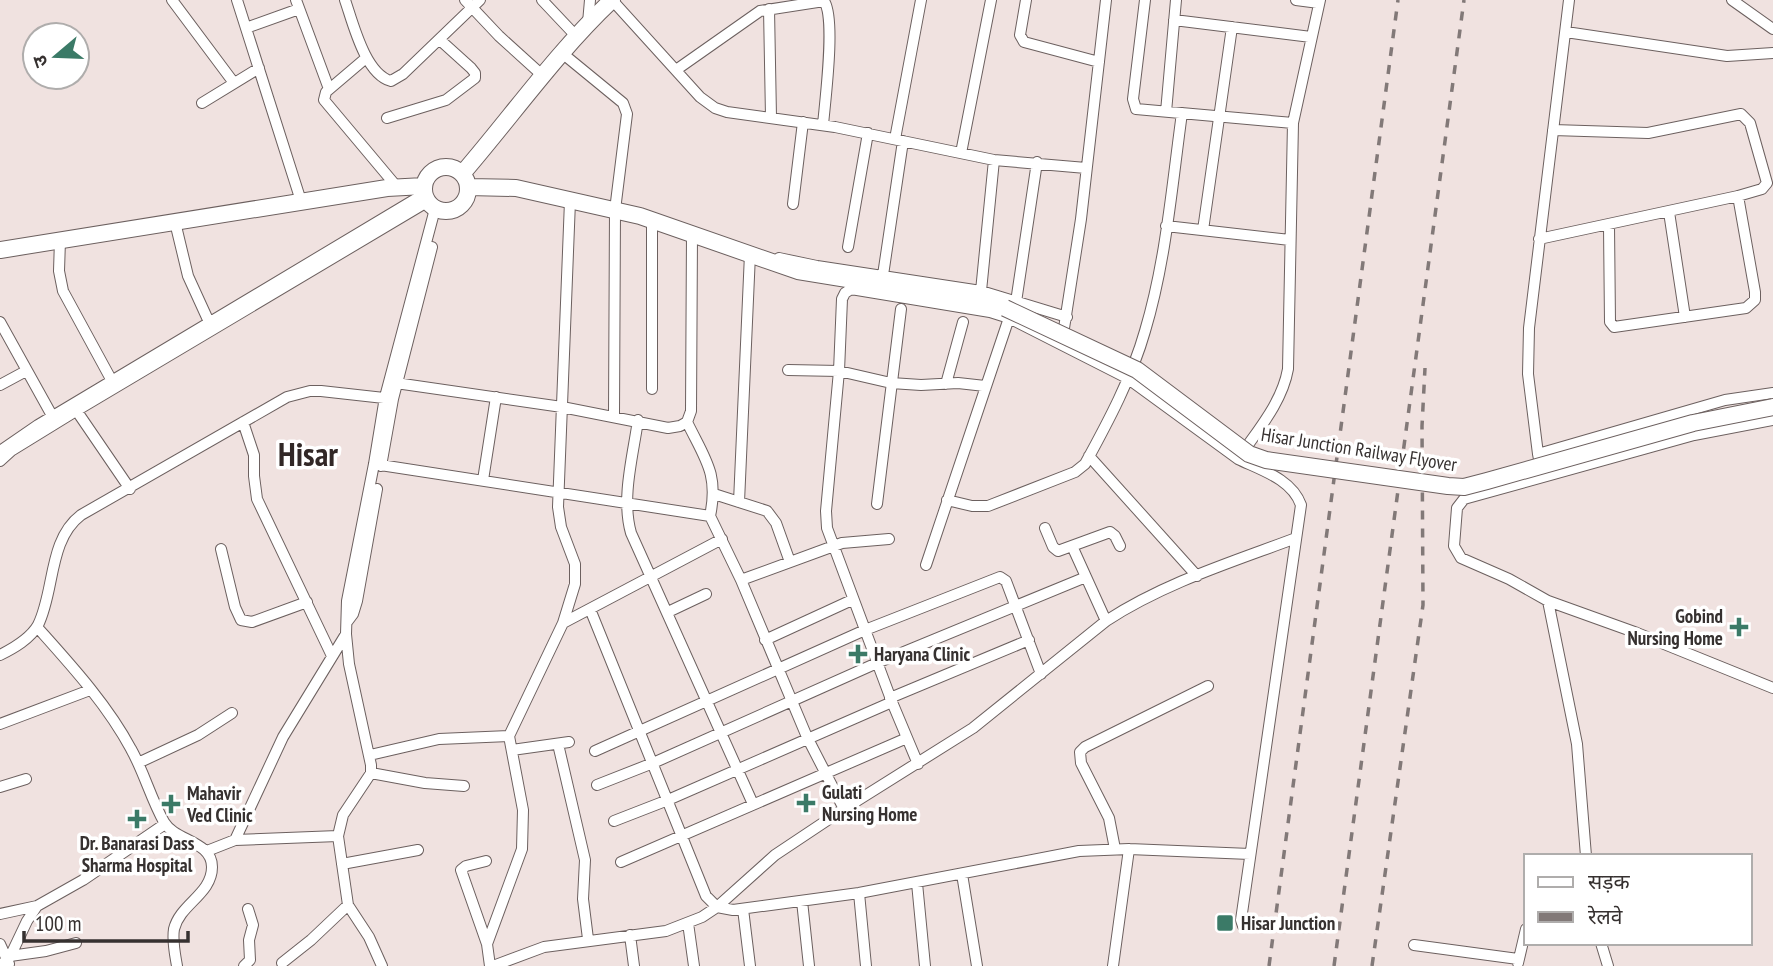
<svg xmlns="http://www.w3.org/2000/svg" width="1773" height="966" font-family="'PT Sans Narrow','Noto Sans Devanagari',sans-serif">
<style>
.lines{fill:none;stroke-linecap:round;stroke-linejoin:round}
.street-casing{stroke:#6c605f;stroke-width:12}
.secondary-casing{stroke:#6c605f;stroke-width:18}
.street{stroke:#fff;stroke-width:10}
.secondary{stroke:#fff;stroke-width:16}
.rail{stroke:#827978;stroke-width:3.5;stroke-dasharray:9 9;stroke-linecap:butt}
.secondary-bridge-casing{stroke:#6c605f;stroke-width:18;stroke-linecap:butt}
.secondary-bridge{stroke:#fff;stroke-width:16}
.poi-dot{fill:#3b7a67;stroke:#fff;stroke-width:2.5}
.labels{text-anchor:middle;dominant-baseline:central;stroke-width:7;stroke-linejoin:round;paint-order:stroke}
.street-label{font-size:19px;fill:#363130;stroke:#fff}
.poi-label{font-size:19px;font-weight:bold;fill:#363130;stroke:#fff;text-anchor:start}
.town-label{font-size:33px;font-weight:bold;fill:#312726;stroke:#fff}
</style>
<rect width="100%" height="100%" fill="#f0e2e0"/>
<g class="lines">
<defs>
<path id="street" d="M172,0L234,83
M237,0L301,201
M296,0L329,89
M345,0C353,23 365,74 391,81L403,74L480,0
M465,0L499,36L542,75
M542,0L576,36
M612,0L700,97L715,108L727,112L835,127L994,160L1086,168
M1026,0L1020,35L1024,42L1099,62
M1145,0L1133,99L1136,109L1293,123
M1296,0L1319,3
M1732,0L1773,29
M769,9L771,117
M1174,20L1311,37
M588,23L590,0
M246,28L299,9
M1566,32L1727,56L1773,53
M562,53L623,103L627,114L615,210L614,416
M366,58L326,92L324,100L397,187
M676,70L760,11L824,1C836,18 825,101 823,125
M202,103L259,68
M1166,112L1176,0
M387,118L446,100L475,78V73L471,68L440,40
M895,139L921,0
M961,153L991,0
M793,204L803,122
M1669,212L1685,317
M175,222L188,276L209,322
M1166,226L1290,240
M1609,226L1610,322L1614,327L1746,308L1755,300V292L1738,196
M1203,230L1232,27
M1539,239L1738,196L1762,189L1767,183L1750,123L1741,114L1648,133L1553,130
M60,240L59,271L63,291L112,381
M848,247L868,133
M779,258L817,266L981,291L1067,317
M883,275L903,141
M981,291L994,160
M1016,302L1037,162
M0,322L55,421
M1062,341L1081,219L1106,0
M788,370L839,371L891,383L921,385L958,383L985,386
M389,382L562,407L668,428L680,426L687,422L691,411L692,234
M946,384L963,322
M0,385L26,371
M652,389V220
M74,407L130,489
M638,420C633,456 621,498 631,533L753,804
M1773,420L1694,435L1464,499L1457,508L1454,546L1461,558L1509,579L1548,601L1637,633L1773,688
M243,422L254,455V476L257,499L332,656
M687,422C705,459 719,474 710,516
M0,451L38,425L424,194
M1538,454L1528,374L1529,328L1569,0
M1089,456L1197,576
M1539,459L1538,454L1725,400L1773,393
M0,461L11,451L76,411L427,202
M374,464L710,516L741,580L807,737L844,809
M381,466L393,399L432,247
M483,480L496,397
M714,494L767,511L776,523L790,562
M947,500L972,506H988L1075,472L1085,464C1108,422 1132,377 1145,331C1166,261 1172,185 1182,113
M739,502L750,254
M877,504L901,309
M1045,528L1053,547L1058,551L1110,532L1115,536L1120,546
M1072,546L1106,621
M221,549L235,607L241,620L252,622L307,602
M926,565L1009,318
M741,580L842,543L889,539
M1548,601L1577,744L1586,856
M590,609L706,896L717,907L733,910L859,893L1079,851L1129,849L1250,854
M668,612L706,594
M347,622L353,614L357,601L377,489
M563,623L722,539
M37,627C70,664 107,704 131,749C144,772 151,799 164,822C175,841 212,841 212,867C212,894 180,904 174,929C172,941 175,954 177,966
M346,634L349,664L371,765V773L343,815L338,836L348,905L369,937L382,966
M765,640L852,600
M0,655C14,648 30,639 38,625C55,591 48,540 81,515L287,397L310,391H321L393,399
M890,698L1029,640
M0,724L90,690
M558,744L585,860L583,899L588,939
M512,750L569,742
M595,751L865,630L1000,577L1006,581L1041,674
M370,755L439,739L509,736
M138,763L198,735L232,713
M918,764L892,702L827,528L826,511L839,371L842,299L845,293L851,289L990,312L1009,318L1127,378L1238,459
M371,773L425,783L464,786
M597,785L653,763L877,663L1086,577
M0,787L26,779
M614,821L668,800L892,702
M235,840L338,836
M1115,849L1109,818L1081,763L1080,752L1085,747L1208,686
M207,851L235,840L283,737L346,634L347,601L374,464L385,397L435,209
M486,861L466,866L461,870L487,944
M621,862L907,738
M342,864L418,850
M962,874L977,966
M917,883L925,966
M859,893L866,966
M802,901L809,966
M743,909L750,966
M0,914L37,906
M688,923L694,966
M1243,926L1241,920L1301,505C1292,479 1261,470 1238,459C1257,431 1282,403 1288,369L1293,123L1320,0
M630,935L634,966
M1601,943L1608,966
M0,944L9,964
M1414,945L1518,959
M10,956L46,951L76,943
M282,963L311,940L348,905
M1518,963L1526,929
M0,964L8,961L27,921L37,906L83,880L165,824
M244,966L250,960L249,940L253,925L248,909
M490,966L487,944L522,849L523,810L509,736L563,623L575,584V564L561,527L558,507L570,201
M493,966L544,947L666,931L702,917L717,907L775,855L844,809L973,728L1106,621C1164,583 1232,562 1296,538
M1113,966L1129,849"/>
<path id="secondary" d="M424 189a22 22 0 1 1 44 0a22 22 0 1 1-44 0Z
M462,174C512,116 556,53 612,0
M468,187L516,188L640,216L798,271L970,299L1005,308
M0,250L387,188L424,186"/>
</defs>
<!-- street casing -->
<use href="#street" class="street-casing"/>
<!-- secondary casing -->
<use href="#secondary" class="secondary-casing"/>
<!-- street -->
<use href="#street" class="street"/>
<!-- secondary -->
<use href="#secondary" class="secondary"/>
<!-- rail -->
<path class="rail" d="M1269,966L1398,0
M1334,966L1464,0
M1372,966L1423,605L1422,426L1425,368"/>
<defs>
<path id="secondary-bridge" d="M1005,308L1137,370L1249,454L1266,460L1448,486L1464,487L1487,481L1693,423L1773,407"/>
</defs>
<!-- secondary-bridge casing -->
<use href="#secondary-bridge" class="secondary-bridge-casing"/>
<!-- secondary-bridge -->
<use href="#secondary-bridge" class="secondary-bridge"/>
</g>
<!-- markers -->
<g class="poi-dot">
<path d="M1735.5 616.5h7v7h7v7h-7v7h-7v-7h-7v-7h7z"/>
<path d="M854.5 643.5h7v7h7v7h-7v7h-7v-7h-7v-7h7z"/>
<path d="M802.5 792.5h7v7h7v7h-7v7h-7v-7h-7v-7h7z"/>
<path d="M167.5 793.5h7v7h7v7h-7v7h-7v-7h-7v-7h7z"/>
<path d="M133.5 808.5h7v7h7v7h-7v7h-7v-7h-7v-7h7z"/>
<rect x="1216" y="914" width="18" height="18" rx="3.5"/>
</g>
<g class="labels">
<!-- street labels -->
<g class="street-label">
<text transform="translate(1359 449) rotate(9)">Hisar Junction Railway Flyover</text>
</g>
<!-- poi labels -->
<g class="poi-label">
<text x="1723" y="616" text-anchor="end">Gobind<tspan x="1723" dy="22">Nursing Home</tspan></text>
<text x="874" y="654">Haryana Clinic</text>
<text x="822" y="792">Gulati<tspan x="822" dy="22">Nursing Home</tspan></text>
<text x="187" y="793">Mahavir<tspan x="187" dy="22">Ved Clinic</tspan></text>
<text x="137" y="843" text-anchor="middle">Dr. Banarasi Dass<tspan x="137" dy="22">Sharma Hospital</tspan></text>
<text x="1241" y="923">Hisar Junction</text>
</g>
<!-- town labels -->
<g class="town-label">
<text x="308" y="453">Hisar</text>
</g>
</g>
<!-- legend -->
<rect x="1524" y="854" width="228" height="91" fill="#ffffff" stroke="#afadac" stroke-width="2"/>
<rect x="1538" y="877" width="35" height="10" fill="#ffffff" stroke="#afadac" stroke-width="2"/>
<text x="1588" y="889" font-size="21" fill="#363130">सड़क</text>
<rect x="1538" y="912" width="35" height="10" fill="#827978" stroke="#afadac" stroke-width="2"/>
<text x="1588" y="924" font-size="21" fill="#363130">रेलवे</text>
<!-- north arrow -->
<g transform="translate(56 56) rotate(251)"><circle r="33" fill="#ffffff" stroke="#afadac" stroke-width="2"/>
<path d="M0-5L12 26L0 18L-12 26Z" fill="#3b7a67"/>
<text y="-10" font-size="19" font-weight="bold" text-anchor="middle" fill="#363130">उ</text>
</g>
<!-- scale -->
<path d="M24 931v10h164v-10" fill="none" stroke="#363130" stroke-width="3.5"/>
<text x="35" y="931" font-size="21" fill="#363130" stroke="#ffffff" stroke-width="5" paint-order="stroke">100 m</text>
</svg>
